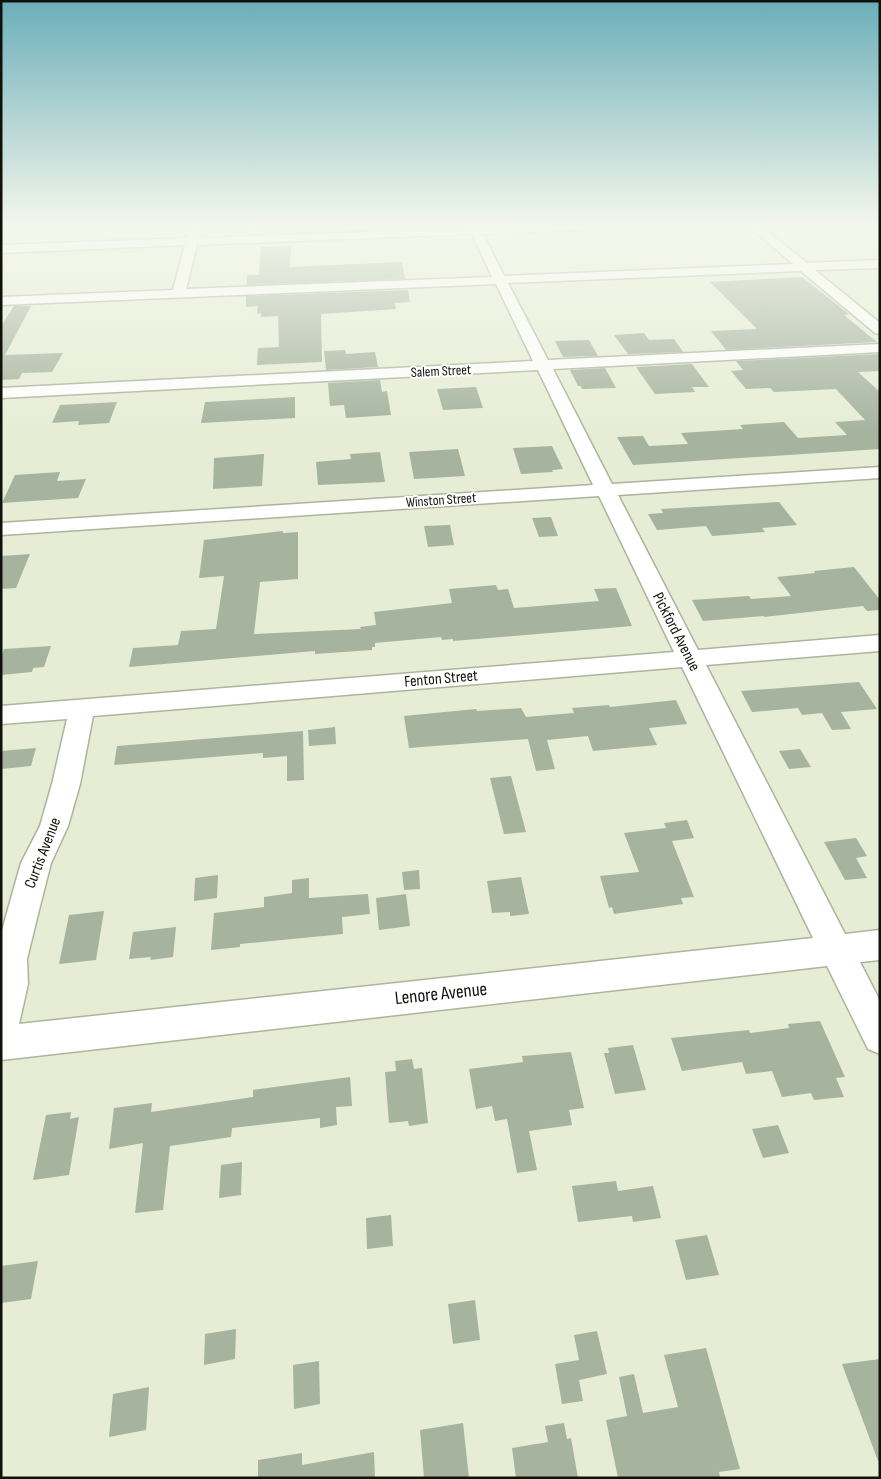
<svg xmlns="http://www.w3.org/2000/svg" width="881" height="1479" font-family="'Sofia Sans Condensed',sans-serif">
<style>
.building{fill:#a5b39f}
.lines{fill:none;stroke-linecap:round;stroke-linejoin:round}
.minor-casing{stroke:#aeb39c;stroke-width:3}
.minor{fill:#fff;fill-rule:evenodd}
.labels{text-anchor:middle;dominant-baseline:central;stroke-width:4;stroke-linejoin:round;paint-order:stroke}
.far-street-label{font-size:14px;fill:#10120a;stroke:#fff}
.street-label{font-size:16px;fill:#10120a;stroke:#fff}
.near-street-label{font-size:19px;fill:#10120a;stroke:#fff}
</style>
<rect width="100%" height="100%" fill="#e7edd5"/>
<!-- building -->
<path class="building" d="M291,246L290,267L402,262L405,279L247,285V275H259L261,247Z
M802,277L849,314L844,315L877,342L726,350L711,331L757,329L710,282Z
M408,290L410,302L395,303L396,309L321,314L322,362L257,365L258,348L279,347L278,316L261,317V313L257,314L258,306L246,307V296Z
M14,306H31L5,355L63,353L52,372L22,373L19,379L1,380V326Z
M644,333L649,340L674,339L683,352L628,354L614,335Z
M589,340L598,356L563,357L555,341Z
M345,350L346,354L375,352L378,367L326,370L324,351Z
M880,354V371L858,372L880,392V449L633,465L617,437L643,436L649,446L688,444L681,433L743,429L740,425L784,422L798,438L847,435L835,422L865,420L836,389L774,392L770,388L746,389L731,371L743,370L736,361Z
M692,364L709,387H692L695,392L655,394L636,367Z
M605,368L616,388L582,389L581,386H578L570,370Z
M380,380L382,392L387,391L391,415L346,418L344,405L330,406L328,383Z
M476,387L483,408L443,410L437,389Z
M295,397V418L201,423L205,402Z
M117,402L109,423L78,425L79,421L52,423L60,405Z
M552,446L563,469L552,470L553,472L521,474L513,448Z
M458,449L465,476L414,479L409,452Z
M380,452L385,482L318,485L316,462L351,459L350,454Z
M264,454L262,486L213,489L214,458Z
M60,472L57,481L86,479L78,498L2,503L15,475Z
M779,502L797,525L762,528L765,532L712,536L706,526L657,530L648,514L663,513L661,509Z
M551,517L558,536L539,537L532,518Z
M450,525L454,545L428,547L424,526Z
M283,531V533L298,532V579L260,582L254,634L361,629L360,627L376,625L374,612L452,603L449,589L496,585L498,590L508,589L514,608L599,601L594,589L616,588L632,626L453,641V639L442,640L441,637L375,643V647H372V650L315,654V651L129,667L133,648L178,645L181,631L216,629L224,576L199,578L204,540Z
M30,554L16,588L1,589V556Z
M854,567L880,600V610L867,611L863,606L764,617V616L703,621L692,600L749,596L751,599L791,596L777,577L815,573L814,571Z
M51,646L44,667L33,668L32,672L1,675V657L4,649Z
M859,682L877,709L841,712L851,729L832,730L822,713L802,715L798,708L752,712L741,691Z
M676,700L687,724L649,728L657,745L593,751L588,736L547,740L555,769L536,771L528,739L409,748L404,716L476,709L477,711L521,708L526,717L574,713L572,708L609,705L610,707Z
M335,727L336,744L309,746L308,730Z
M303,731L304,780L287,781V756L263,758V753L114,765L117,746Z
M36,748L31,766L1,769V751Z
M800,749L811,767L789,769L779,751Z
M511,776L526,832L504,834L490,778Z
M687,820L694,838L672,841L694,897L681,898L683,904L614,914L612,907L609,908L600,876L639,872L624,833L666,828L664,823Z
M856,838L867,856L856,858L867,878L845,880L824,842Z
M419,870L420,889L404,890L402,872Z
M218,875L217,898L194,901L195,878Z
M521,877L529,914L510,916V912L492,913L487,881Z
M309,878V898L368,894L370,914L342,917L343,934L240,944V947L211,950L214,913L264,907V897L292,893V880Z
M406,894L410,926L379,930L376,898Z
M104,911L96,960L59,964L69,915Z
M176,927L173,957L150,960L151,957L129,959L133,932Z
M820,1021L845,1077L836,1078L844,1097L814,1100L811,1093L782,1097L772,1071L746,1074L742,1062L682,1071L671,1038L749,1030L750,1033L789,1028L788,1024Z
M633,1045L646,1090L615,1094L604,1053H609L608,1048Z
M571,1052L584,1108L569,1110L572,1125L529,1131L537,1170L517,1173L507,1119L495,1121L492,1106L476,1109L469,1069L523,1062L522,1056Z
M412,1059L414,1069L422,1068L428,1123L409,1126L408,1121L389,1123L385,1072L396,1071L395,1061Z
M350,1077L352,1106L336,1107L337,1125L320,1128V1118L232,1128L231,1137L170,1146L163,1210L135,1213L143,1143L109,1149L114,1108L152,1103L151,1112L253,1097V1090Z
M71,1112L70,1119L79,1117L69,1175L33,1180L46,1115Z
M778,1125L789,1153L763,1158L752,1129Z
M242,1162L241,1195L219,1198L221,1165Z
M616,1181L618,1191L653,1186L661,1218L633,1222L632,1216L578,1222L572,1186Z
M391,1215L393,1246L367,1249L366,1218Z
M707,1235L719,1275L686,1280L675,1240Z
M38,1261L31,1299L1,1303V1266Z
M475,1300L480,1340L453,1344L448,1304Z
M236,1329L235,1359L204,1365L205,1334Z
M597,1331L607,1374L579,1380L583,1401L562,1404L555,1364L579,1360L574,1335Z
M706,1348L740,1469L719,1472L720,1478H618L606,1420L627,1416L619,1377L634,1374L643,1413L678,1407L664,1355Z
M880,1359V1460L878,1461L842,1364Z
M319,1361L320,1404L294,1409L293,1365Z
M149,1387L146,1430L109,1437L113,1394Z
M463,1423L469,1478H424L420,1430Z
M564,1423L567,1439L571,1438L578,1478H516L512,1448L548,1442L545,1426Z
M374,1452L375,1478H258V1460L302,1453V1465Z"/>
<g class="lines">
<defs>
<path id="minor" d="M190,226H201L199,238L468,228V226H608L603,229L483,234L504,276L793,264L749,226H761L807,263L880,260V268L815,270L880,323V334L875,333L801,271L508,283L548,360L880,344V352L553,369L612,484L880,467V478L618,495L698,650L880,635V651L706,665L845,934L880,930V960L860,962L880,1001V1054L868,1049L827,966L1,1060V934L21,863L40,826L52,784L67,719L1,724V706L674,652L599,496L1,535V523L593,485L538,370L1,398V388L533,361L496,284L1,305V297L173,290L185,245L1,253V245L187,238ZM472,234L492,277L186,289L197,245ZM682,667L813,938L19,1024L28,984L27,959L40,906L51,863L68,826L80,784L93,716Z"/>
</defs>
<!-- minor casing -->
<use href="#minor" class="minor-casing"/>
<!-- minor -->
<use href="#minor" class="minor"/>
</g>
<!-- sky -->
<linearGradient id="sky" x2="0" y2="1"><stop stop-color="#6baeb9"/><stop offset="0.52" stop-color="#f4f7ec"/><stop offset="1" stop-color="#f4f7ec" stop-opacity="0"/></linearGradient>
<rect width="881" height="433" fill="url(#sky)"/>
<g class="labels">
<!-- far-street labels -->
<g class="far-street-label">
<text transform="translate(441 371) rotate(-3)">Salem Street</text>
<text transform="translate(441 500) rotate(-4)">Winston Street</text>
</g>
<!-- street labels -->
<g class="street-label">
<text transform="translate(676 632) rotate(63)">Pickford Avenue</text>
<text transform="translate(441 679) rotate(-5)">Fenton Street</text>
<text transform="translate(43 853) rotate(-69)">Curtis Avenue</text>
</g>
<!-- near-street labels -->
<g class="near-street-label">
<text transform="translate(441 994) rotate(-6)">Lenore Avenue</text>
</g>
</g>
<!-- border -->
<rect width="881" height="1479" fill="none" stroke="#10120a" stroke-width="5"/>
</svg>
